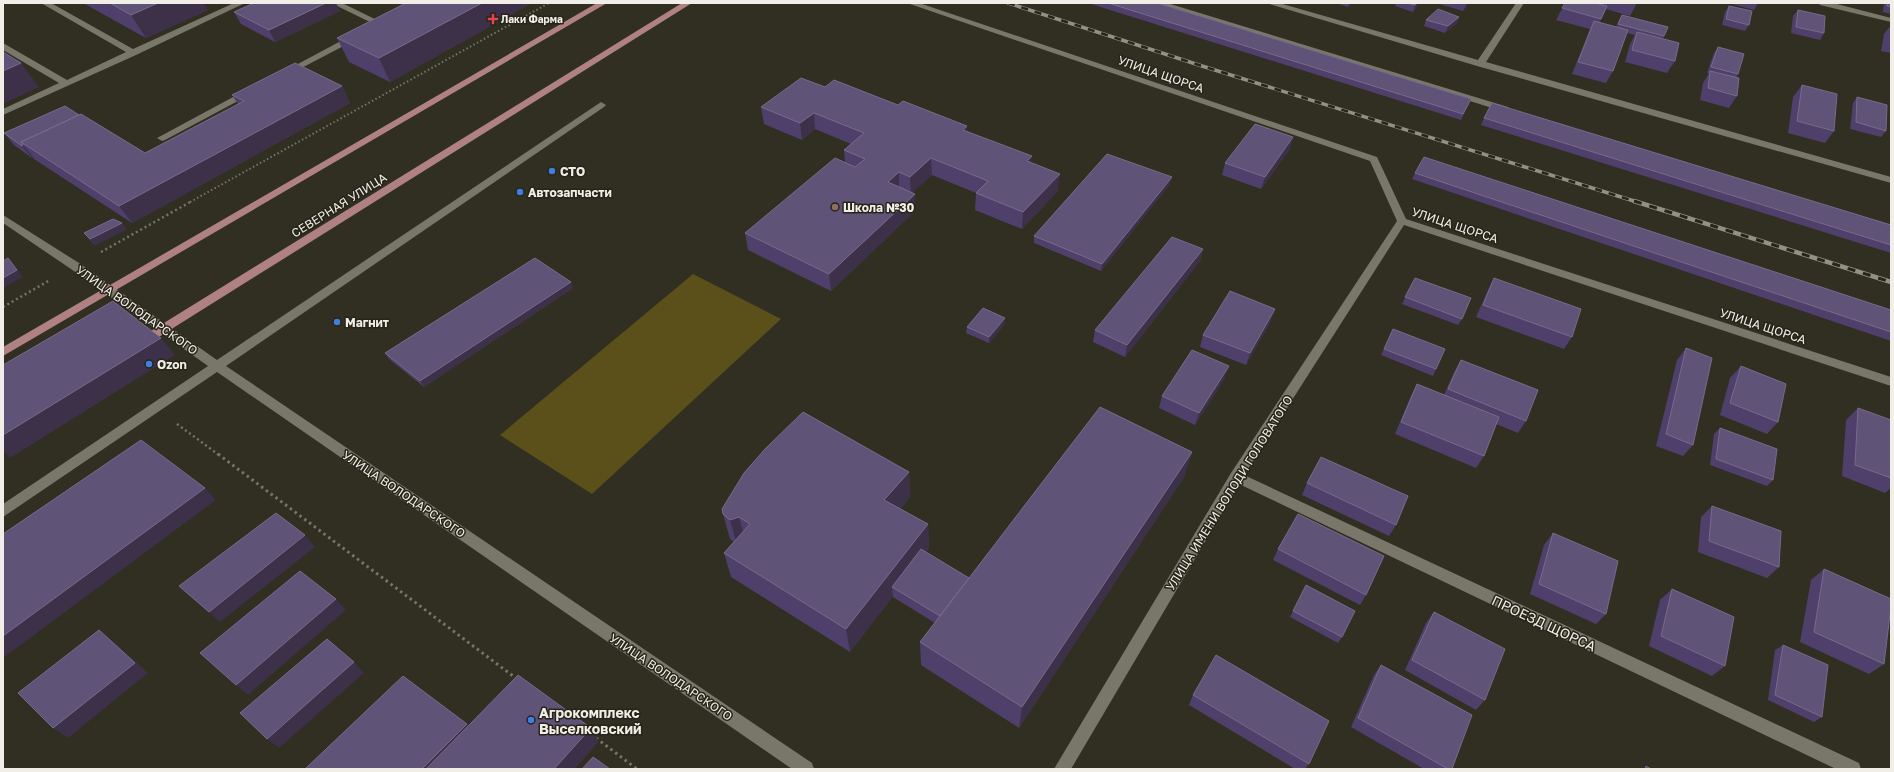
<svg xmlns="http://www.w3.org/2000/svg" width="1894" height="772" font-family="'Golos Text',sans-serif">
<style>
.green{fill:#5b501a}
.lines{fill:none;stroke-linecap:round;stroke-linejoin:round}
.path-far2{stroke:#777469;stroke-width:2;stroke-dasharray:1.5 2.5;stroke-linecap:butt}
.path-far1{stroke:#777469;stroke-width:2.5;stroke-dasharray:2 3;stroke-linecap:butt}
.path{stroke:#777469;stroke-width:3;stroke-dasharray:2.5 3.5;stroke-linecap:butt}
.minor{fill:#797769;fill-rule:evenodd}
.major{fill:#b08183;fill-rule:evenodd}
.rail-far1-casing{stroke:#939086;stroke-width:3.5}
.rail-casing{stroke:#939086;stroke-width:4.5}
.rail-far1{stroke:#272419;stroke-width:2.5;stroke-dasharray:7;stroke-linecap:butt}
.rail{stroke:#272419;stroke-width:3;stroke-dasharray:8;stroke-linecap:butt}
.wall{fill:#4f406b}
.shaded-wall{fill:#3c3148}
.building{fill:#605378;stroke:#776b8a}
.health-dot{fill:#e0444e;stroke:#272419;stroke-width:1.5}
.shop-dot{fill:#3f7fe0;stroke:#272419;stroke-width:1.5}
.education-dot{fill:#8d6e63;stroke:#272419;stroke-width:1.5}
.labels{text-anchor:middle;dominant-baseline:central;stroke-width:3;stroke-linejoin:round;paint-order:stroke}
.far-poi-label{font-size:10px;font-weight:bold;fill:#f0eee6;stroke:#272419;text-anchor:start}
.street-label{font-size:12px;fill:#f0eee6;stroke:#272419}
.poi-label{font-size:12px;font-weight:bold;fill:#f0eee6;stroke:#272419;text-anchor:start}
.near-street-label{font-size:14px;fill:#f0eee6;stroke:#272419}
.near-poi-label{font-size:14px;font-weight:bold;fill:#f0eee6;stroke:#272419;text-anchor:start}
</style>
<rect width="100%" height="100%" fill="#312e22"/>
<!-- green -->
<path class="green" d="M693,274L781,319L592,494L500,435Z"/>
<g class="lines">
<!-- path-far2 -->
<path class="path-far2" d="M190,202L549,3"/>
<!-- path-far1 -->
<path class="path-far1" d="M101,252L192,201
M3,307L50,280
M177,424L219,455"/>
<!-- path -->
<path class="path" d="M218,454L517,679
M596,738L637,769"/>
<!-- minor -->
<path class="minor" d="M41,3H51L133,49L234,3H245L136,55L3,115V109L59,83L3,50V43L67,80L126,52Z
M331,3H342L383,23L382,25H376Z
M907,3H919L1377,157L1406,219L1891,377V386L1404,225L1244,475L1859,763L1861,769H1836L1239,484L1071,769H1054L1231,473L1397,221L1370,161Z
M1154,3H1167L1508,107L1510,109L1505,112L1502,111Z
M1266,3H1279L1478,60L1516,3H1524L1486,62L1891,177V183L1477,66Z
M1819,3H1833L1891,18V22L1820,5Z
M354,34L358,37L357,39L288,75L285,76L281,73Z
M248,89L253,92L251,94L165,140L162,141L157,138Z
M601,102L606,105L604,107L226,366L812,763L814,769H792L217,372L3,517V504L208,366L71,269L3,223V215L79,263L217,360Z"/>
<!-- major -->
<path class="major" d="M597,3H607L3,356V347Z
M682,3H692L146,345H138L136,342L138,339Z"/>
<defs>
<path id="rail-far1" d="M1008,3L1202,66L1637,202"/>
<path id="rail" d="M1634,201L1891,282"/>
</defs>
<!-- rail-far1 casing -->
<use href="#rail-far1" class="rail-far1-casing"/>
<!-- rail casing -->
<use href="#rail" class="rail-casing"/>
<!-- rail-far1 -->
<use href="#rail-far1" class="rail-far1"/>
<!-- rail -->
<use href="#rail" class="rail"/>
</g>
<!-- wall -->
<path class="wall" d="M83,3H203L208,10L146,38Z
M406,3H532L390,82L349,62L337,38Z
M1088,3H1157L1471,99L1461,120Z
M1336,3H1351L1348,7Z
M1396,3H1419L1413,12L1395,6Z
M1436,3H1469L1463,11Z
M1565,3H1637L1630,16L1606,9L1600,22L1616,27L1622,15L1664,36L1663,39L1675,61L1667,73L1625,62L1630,44L1635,35L1627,33L1613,71L1606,83L1572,74L1590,29L1556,20Z
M1733,3H1758L1754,10L1732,4Z
M1884,3H1891V14L1883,12Z
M1729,6L1749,25L1745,31L1722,25L1725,12Z
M1798,10L1824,33L1820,40L1791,33L1793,16Z
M340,11L275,42L241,24L234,12Z
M1459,17L1457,23L1445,33L1424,26L1426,20Z
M1891,25V53L1881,51L1884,34Z
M1718,47L1738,74L1736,78L1737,96L1729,108L1700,100L1703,83L1709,73H1707L1714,53Z
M1802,85L1834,131L1825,143L1788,133L1793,97Z
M342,86L350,103L132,223L34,159L33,157L32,158L14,145L4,133L145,153L238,104L232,95Z
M825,87L898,105L967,126V131L1031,162L1058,191L1022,229L975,210L976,193L932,175L912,192L915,211L831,291L748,250L745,233L845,162L844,150L851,144L815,129L802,140L764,124L761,107Z
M1857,97L1886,131L1881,137L1850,129L1853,103Z
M1484,118L1891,225V253L1481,125Z
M1290,149L1261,189L1222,175L1225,163Z
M1415,173L1891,310V341L1412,179Z
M1170,184L1101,271L1034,243V236Z
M127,229L95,245L90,240L84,233Z
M1203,249L1200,261L1125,357L1093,342L1095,330Z
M1415,278L1462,319L1458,325L1402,304Z
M1494,278L1572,337L1564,349L1476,317L1488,290Z
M573,288L424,387L389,359L385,353Z
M1271,321L1246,365L1200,347L1203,335Z
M1004,325L989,343L966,333L967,327Z
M1393,329L1436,369L1433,376L1381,355Z
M1686,348L1693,445L1683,456L1656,446L1677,360Z
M1461,360L1526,421L1518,433L1496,424L1484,456L1476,468L1395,434L1411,396L1417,384L1444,395L1454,372Z
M1741,366L1778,422L1767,434L1720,415L1730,378Z
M1225,378L1195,425L1159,408L1162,396Z
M1858,408L1891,420V488L1885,493L1842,476L1846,420Z
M1720,428L1773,480L1767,486L1710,465L1714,434Z
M1192,452L1184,477L1019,728L921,665L920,642L935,623L893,597V596L850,652L731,577L724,553L734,542L730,539L723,514L909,472L910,497L900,509L928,524L929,549L926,552L969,578Z
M1307,483L1396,525L1389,536L1302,495Z
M1712,506L1779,567L1767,578L1698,552L1701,517Z
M1553,533L1606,614L1596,624L1530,594L1544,545Z
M1278,549L1366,595L1360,605L1273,560Z
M1824,569L1884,664L1869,674L1800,642L1811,580Z
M1306,585L1342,637L1338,643L1290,617Z
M1672,589L1725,666L1712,676L1649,646L1660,600Z
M1434,612L1485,700L1476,710L1405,670L1426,623Z
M1783,645L1822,717L1814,722L1768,700L1775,650Z
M1381,665L1452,769H1424L1351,727L1374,675Z
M1193,695L1309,764L1305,769H1295L1189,705Z"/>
<!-- shaded-wall -->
<path class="shaded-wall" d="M158,3H203L208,10L146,38L131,15Z
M326,3H336L340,11L275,42L269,30Z
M482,3H532L390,82L379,58Z
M1417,3H1419L1413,12L1415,5Z
M1467,3H1469L1463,11Z
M1459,17L1457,23L1445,33L1448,26Z
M21,63L39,87L3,104V71Z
M342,86L350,103L132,223L119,206Z
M814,113L815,129L802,140L800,123Z
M967,126V143L963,130Z
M1293,137L1290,149L1261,189L1265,177Z
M23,145L33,157L32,158L22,146Z
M1032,156L1030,173L1027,161Z
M931,158L932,175L911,194L910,177Z
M899,172V189L888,182Z
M1060,174L1058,191L1022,229L1023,212Z
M1172,177L1170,184L1101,271L1102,264Z
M915,194V211L831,291L829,274Z
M122,223L127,229L95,245L90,239Z
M1203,249L1200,261L1125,357L1127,345Z
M8,258L14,265L23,277L3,288V278Z
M571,282L573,288L424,387L420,381Z
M1275,309L1271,321L1246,365L1250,353Z
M1005,318L1004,325L989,343V337Z
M161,338L175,355L10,458L3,451V435Z
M1229,366L1225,378L1195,425L1199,413Z
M1192,452L1184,477L1019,728L1022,707Z
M909,472L910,497L886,525L884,500Z
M205,488L216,500L3,658V636Z
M739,517L746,542L737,545L730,520Z
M928,524L929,549L898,590L892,587L893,596L850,652L846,629Z
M305,535L315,547L220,622L209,612Z
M336,599L346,610L248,695L236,685Z
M99,630L113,641L148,673L68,738L53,728Z
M354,662L364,673L279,748L267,739Z
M467,724L475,734L440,769H422Z
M591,728L599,741L575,769H554Z"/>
<!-- building -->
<path class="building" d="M110,3H158L131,15Z
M254,3H326L269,30L234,12Z
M406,3H482L379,58L337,38Z
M1108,3H1157L1471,99L1463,114Z
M1407,3H1417L1415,5Z
M1565,3H1595L1607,6L1601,19L1562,8Z
M1888,3H1891V7L1887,6Z
M1729,6L1752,11L1749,25L1726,19Z
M1438,9L1459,17L1448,26L1426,20Z
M1798,10L1825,16L1824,33L1796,27Z
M1622,15L1668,27L1664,36L1618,24Z
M1594,21L1628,30L1613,71L1578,62Z
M1637,32L1679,43L1675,61L1632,50Z
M1718,47L1744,54L1738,74L1711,67Z
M3,52L21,63L3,71Z
M295,63L342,86L119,206L21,142L81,114L145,153L244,101L232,95Z
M1710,71L1739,78L1737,96L1708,88Z
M801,78L825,87L834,80L898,105L903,101L967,126L963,130L1032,156L1027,161L1060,174L1023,212L976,193L988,181L931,158L910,177L899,172L888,182L915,194L829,274L745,233L835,158L855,167L865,159L844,150L864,133L814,113L800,123L761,107Z
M1802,85L1837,94L1834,131L1797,121Z
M1857,97L1887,105L1886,131L1856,122Z
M1492,103L1891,225V245L1484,118Z
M65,106L79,115L21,142L23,145L22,146L4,133Z
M1255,124L1293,137L1265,177L1225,163Z
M1107,154L1172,177L1102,264L1034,236Z
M1424,157L1891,310V332L1415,173Z
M113,219L122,223L90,239L84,233Z
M1172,237L1203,249L1127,345L1095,330Z
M8,258L17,270L3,278V261Z
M535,258L571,282L420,381L385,353Z
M1415,278L1471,298L1462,319L1405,297Z
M1494,278L1581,309L1572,337L1483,305Z
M1230,291L1275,309L1250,353L1203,335Z
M113,301L161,338L3,435V365Z
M983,308L1005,318L989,337L967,327Z
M1393,329L1445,349L1436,369L1384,349Z
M1686,348L1712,358L1693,445L1666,434Z
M1192,350L1229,366L1199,413L1162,396Z
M1461,360L1538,390L1526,421L1448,389Z
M1741,366L1786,384L1778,422L1730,403Z
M1417,384L1499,417L1484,456L1401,422Z
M1100,407L1192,452L1022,707L920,642Z
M1858,408L1891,420V478L1855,465Z
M803,412L909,472L884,500L928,524L846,629L724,553L750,524L739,517L730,520L723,514L722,509L744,473L765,449Z
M1720,428L1777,449L1773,480L1716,459Z
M141,440L205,488L3,636V534Z
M1321,457L1408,496L1396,525L1307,483Z
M1712,506L1781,531L1779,567L1709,541Z
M276,513L305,535L209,612L179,586Z
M1298,514L1384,556L1366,595L1278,549Z
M1553,533L1618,561L1606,614L1539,584Z
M921,549L969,578L940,616L892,587Z
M1824,569L1891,599V606L1884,664L1814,632Z
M300,571L336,599L236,685L200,653Z
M1306,585L1355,611L1342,637L1293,611Z
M1672,589L1734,617L1725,666L1661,636Z
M1434,612L1505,649L1485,700L1412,660Z
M99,630L135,663L53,728L18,693Z
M327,639L354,662L267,739L240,713Z
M1783,645L1828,665L1822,717L1775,695Z
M1216,655L1329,721L1309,764L1193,695Z
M1381,665L1472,715L1452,769H1448L1358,718Z
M518,675L591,728L554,769H426Z
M403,676L467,724L422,769H305Z
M593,757L610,769H582Z
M1646,766L1651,769H1645Z"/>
<!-- markers -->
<path class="health-dot" d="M491 13h4v4h4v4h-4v4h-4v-4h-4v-4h4z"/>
<g class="shop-dot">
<circle cx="552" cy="171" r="4"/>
<circle cx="520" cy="192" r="4"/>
<circle cx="337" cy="322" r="4"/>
<circle cx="149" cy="364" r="4"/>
<circle cx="531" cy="720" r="4"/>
</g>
<circle class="education-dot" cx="835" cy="207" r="4"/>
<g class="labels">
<!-- far-poi labels -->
<g class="far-poi-label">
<text x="501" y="19">Лаки Фарма</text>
</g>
<!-- street labels -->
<g class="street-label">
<text transform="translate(1161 74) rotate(19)">УЛИЦА ЩОРСА</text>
<text transform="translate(339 205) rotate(-32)">СЕВЕРНАЯ УЛИЦА</text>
<text transform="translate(1455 225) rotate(18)">УЛИЦА ЩОРСА</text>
<text transform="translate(137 310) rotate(35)">УЛИЦА ВОЛОДАРСКОГО</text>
<text transform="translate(1763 326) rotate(18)">УЛИЦА ЩОРСА</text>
<text transform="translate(1229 493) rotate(-58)">УЛИЦА ИМЕНИ ВОЛОДИ ГОЛОВАТОГО</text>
<text transform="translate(404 494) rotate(34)">УЛИЦА ВОЛОДАРСКОГО</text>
<text transform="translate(671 677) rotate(34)">УЛИЦА ВОЛОДАРСКОГО</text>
</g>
<!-- poi labels -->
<g class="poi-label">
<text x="560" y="171">СТО</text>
<text x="528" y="192">Автозапчасти</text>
<text x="843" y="207">Школа №30</text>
<text x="345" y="322">Магнит</text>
<text x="157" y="364">Ozon</text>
</g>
<!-- near-street labels -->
<g class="near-street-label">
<text transform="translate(1544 623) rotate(25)">ПРОЕЗД ЩОРСА</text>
</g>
<!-- near-poi labels -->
<g class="near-poi-label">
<text x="539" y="712">Агрокомплекс<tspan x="539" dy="16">Выселковский</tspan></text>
</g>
</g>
<!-- border -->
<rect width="1894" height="772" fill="none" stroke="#f0eee6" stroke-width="8"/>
</svg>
